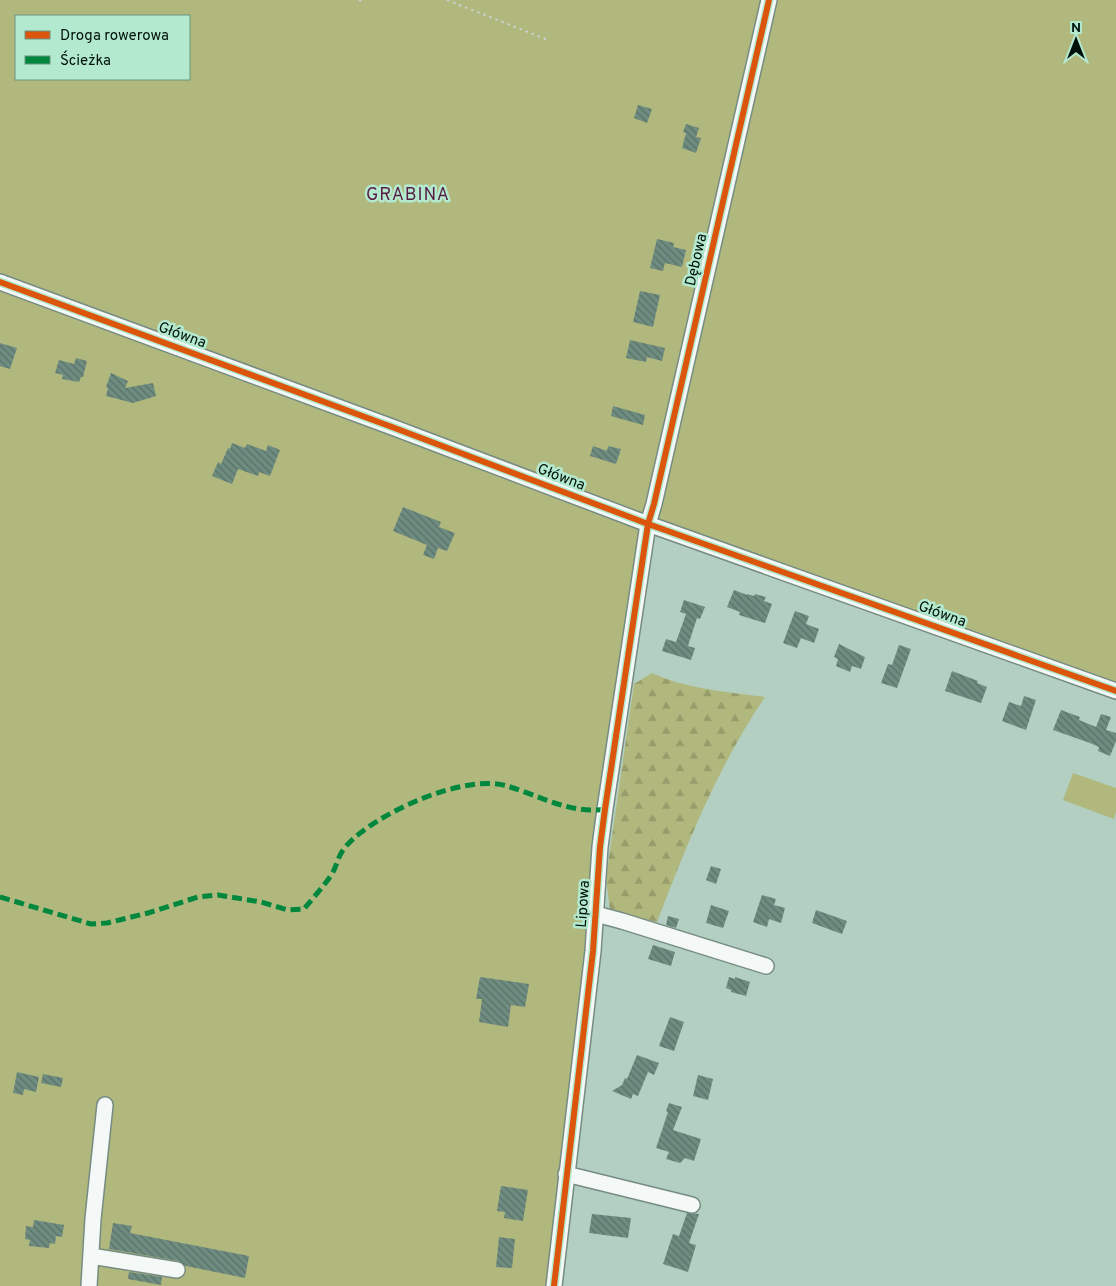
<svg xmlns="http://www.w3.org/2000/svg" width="1116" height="1286" font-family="Overpass,sans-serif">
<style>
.forest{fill:url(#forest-firs)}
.green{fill:#b1b87d;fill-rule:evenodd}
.building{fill:url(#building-back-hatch)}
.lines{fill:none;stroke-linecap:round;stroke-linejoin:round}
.minor-casing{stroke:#768c82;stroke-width:18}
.path{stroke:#c9d2ce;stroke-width:2;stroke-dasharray:2.5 4;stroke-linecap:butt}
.minor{stroke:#f4f8f6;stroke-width:15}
.quiet{stroke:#00873e;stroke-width:5;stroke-dasharray:10 5;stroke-linecap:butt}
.cycleway-casing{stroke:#b3e9cf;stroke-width:9}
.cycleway{stroke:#dc550c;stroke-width:6}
.labels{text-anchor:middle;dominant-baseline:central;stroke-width:5;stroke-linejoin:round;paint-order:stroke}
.street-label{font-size:15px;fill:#001109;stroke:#b3e9cf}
.quarter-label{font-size:18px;letter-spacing:1px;fill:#571c42;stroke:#b3e9cf}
</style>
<defs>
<pattern id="forest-firs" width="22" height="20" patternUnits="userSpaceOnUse" patternTransform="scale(1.25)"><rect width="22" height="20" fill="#b1b87d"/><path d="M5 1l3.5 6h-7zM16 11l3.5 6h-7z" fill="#969d6b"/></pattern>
<pattern id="building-back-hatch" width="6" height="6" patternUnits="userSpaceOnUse" patternTransform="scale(1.25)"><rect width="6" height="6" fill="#6f8c81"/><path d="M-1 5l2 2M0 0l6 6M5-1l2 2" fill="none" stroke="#597168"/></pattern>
</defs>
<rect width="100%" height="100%" fill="#b3cfc2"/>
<!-- forest -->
<path class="forest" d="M652,673C687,689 727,692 765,697C718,766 687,844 657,922L610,911L606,878L634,684Z"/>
<!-- green -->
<path class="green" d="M0,0H1116V698L645,525L553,1286H0ZM16,16H189V79H16Z
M1073,773L1116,788V812L1114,819L1063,800Z"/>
<!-- building -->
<path class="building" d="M638,105L652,109L647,123L634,118Z
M686,124L699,128L696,137L701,138L696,153L682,148L686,133L683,132Z
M657,239L674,243L673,247L686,250L682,267L665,263L663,271L650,268Z
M640,291L660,295L653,327L633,322Z
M630,340L665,348L662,361L647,357L646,362L626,358Z
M0,343L17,348L10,369L0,366Z
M76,358L87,361L83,377H81L79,382L62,379L63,375L55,373L59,360L74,364Z
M111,373L128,381L125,388L153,383L156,396L133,403L106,396L108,388L106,387Z
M613,406L645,415L643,425L611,416Z
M232,443L245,448L247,444L266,451L268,445L280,450L270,476L259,472L258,476L238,469L232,484L212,476L218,462L221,464L228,448L230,449Z
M593,446L607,451L608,446L621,449L616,464L590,456Z
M403,507L441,522L439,527L455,533L447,551L438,548L434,559L423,555L427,545L393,531Z
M734,590L747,595V594L754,596L755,594L766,597L764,601L772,604L765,623L739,615L740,612L727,607Z
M684,600L705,607L700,619L697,618L688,646L695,648L691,660L662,651L666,639L676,642L686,614L680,612Z
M795,611L809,616L806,624L819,629L814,643L801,638L797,648L783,643Z
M839,644L865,657L861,669L852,666L850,672L836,666L838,659L834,657Z
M899,645L911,649L897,688L881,683L888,664L892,665Z
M952,671L978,681L977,683L987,687L981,703L945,691Z
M1024,696L1036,700L1026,730L1002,721L1009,702L1021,706Z
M1061,710L1080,717L1079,720L1096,727L1101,714L1111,717L1106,730L1116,733V741L1110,756L1098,751L1099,747L1090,743L1053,730Z
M711,866L721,869L716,884L706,880Z
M762,895L776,899L774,905L785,908L781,923L769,919L767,927L753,922Z
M711,905L729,911L723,928L706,923Z
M816,910L847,921L842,934L812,923Z
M668,916L679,919L676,928L666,925Z
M653,945L675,952L671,966L648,959Z
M480,977L529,984L525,1007L511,1005L508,1027L479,1022L482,999H476Z
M729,977L735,979V977L750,982L746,996L731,992V990L726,988Z
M670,1017L684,1022L674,1051L659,1046Z
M637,1055L659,1063L654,1075L648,1072L638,1096L633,1094L631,1099L612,1091L622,1085L625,1078L627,1079Z
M17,1072L39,1077L36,1092L24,1089L23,1095L13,1093Z
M43,1074L63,1078L61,1087L41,1083Z
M698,1075L713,1079L708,1100L693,1096Z
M669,1103L682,1107L673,1130L701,1139L694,1161L685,1158L680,1163L666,1159L669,1152L656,1148L668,1112L666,1111Z
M501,1186L528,1190L523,1221L504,1218L505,1212L497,1211Z
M687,1213L699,1214L689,1243L696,1245L688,1272L663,1264L673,1234L679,1236Z
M592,1214L631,1218L628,1238L589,1233Z
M34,1220L64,1225L62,1237L56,1236L55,1244L50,1243L49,1248L29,1246L30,1240L25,1239L26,1226L33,1227Z
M113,1223L132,1226L130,1233L249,1256L245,1278L186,1266L179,1261L109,1249Z
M499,1237L515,1239L512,1268L496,1267Z
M129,1272L162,1277L161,1285L128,1279Z"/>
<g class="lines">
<defs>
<path id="minor" d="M0,282L392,427L648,524L1116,691
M596,914L622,921L766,966
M566,1174L692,1205
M91,1256L177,1270
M89,1286L93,1219L105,1105
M554,1286L593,951L600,847L605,809L648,524L654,504L769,0"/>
</defs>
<!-- minor casing -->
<use href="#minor" class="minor-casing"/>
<!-- path -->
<path class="path" d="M359,0L365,2
M447,0L548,40"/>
<!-- minor -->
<use href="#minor" class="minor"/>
<!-- quiet -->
<path class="quiet" d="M0,897L91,924L107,923L148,913L198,897L218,895L261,902L288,910L304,909C313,898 324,886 332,874C338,863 338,854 348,844C377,813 464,773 507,786C538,795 572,815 605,809"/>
<defs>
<path id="cycleway" d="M0,282L392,427L648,524L1116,691
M554,1286L593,951L600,847L605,809L648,524L654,504L769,0"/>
</defs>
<!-- cycleway casing -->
<use href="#cycleway" class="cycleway-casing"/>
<!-- cycleway -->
<use href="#cycleway" class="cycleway"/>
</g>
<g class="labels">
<!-- street labels -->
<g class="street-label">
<text transform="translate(697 260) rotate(-77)">Dębowa</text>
<text transform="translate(182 336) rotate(20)">Główna</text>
<text transform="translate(561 478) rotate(21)">Główna</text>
<text transform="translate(942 615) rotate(20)">Główna</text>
<text transform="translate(584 904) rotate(-86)">Lipowa</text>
</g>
<!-- quarter labels -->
<g class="quarter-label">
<text x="408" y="195">GRABINA</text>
</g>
</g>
<!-- legend -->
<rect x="15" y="15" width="175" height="65" fill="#b3e9cf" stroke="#6b9380"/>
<rect x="25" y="31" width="25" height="8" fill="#dc550c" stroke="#6b9380"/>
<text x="60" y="40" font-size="15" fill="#001109">Droga rowerowa</text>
<rect x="25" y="56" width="25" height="8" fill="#00873e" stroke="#6b9380"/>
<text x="60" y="65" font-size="15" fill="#001109">Ścieżka</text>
<!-- north arrow -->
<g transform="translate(1076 40)" stroke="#b3e9cf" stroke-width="4" paint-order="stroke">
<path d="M0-4L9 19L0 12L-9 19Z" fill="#001109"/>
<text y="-8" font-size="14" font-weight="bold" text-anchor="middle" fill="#001109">N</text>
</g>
</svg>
